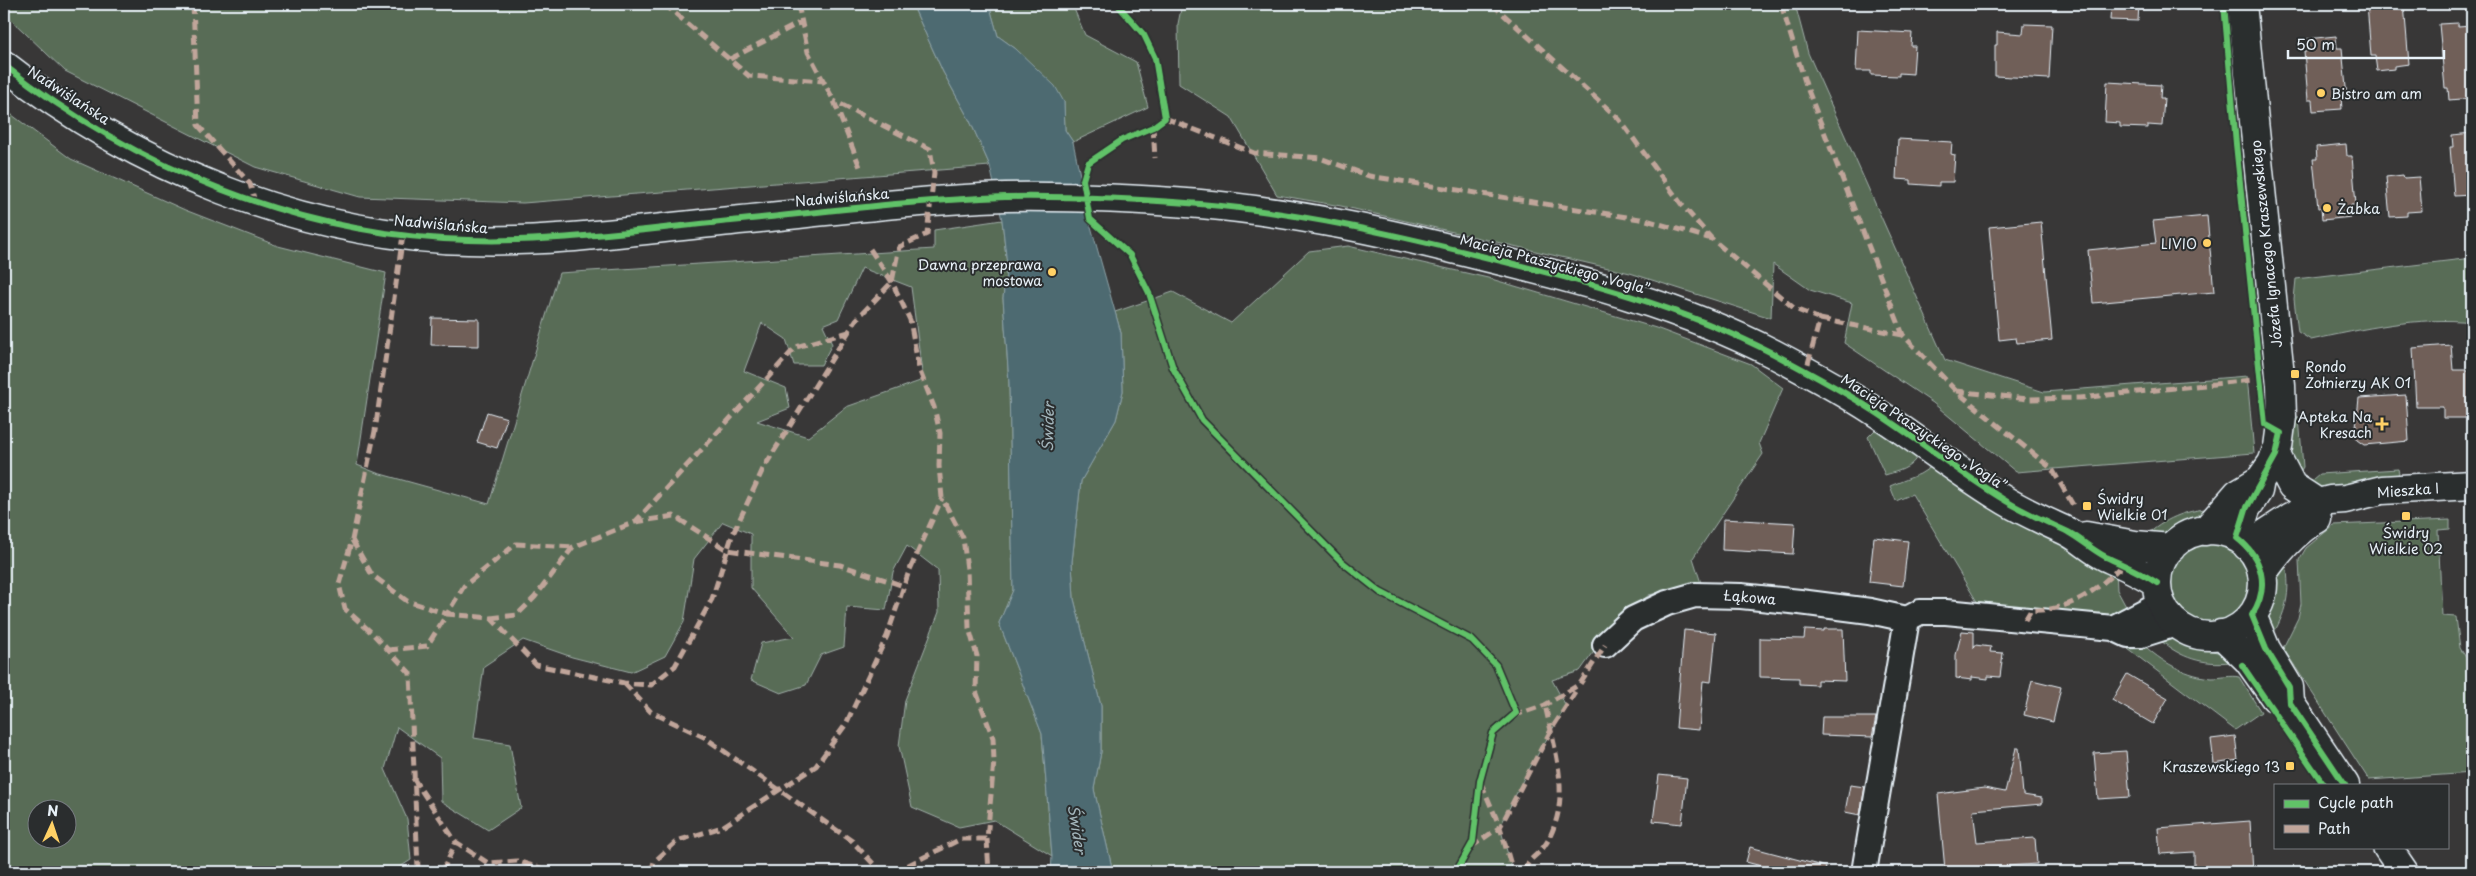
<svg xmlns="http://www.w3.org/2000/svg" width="2476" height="876" font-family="'Playpen Sans',sans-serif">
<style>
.green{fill:#586c57;stroke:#a0aea8;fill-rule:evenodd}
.water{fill:#4e6b71;stroke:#8ca1a7}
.building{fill:#705e59;stroke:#e8f1f8}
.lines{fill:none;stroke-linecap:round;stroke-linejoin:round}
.street-casing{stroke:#e8f1f8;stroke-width:28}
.secondary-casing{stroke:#e8f1f8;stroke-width:31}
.street{stroke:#2a2d2e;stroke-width:24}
.secondary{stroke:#2a2d2e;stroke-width:28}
.quiet{stroke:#c0a59a;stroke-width:5;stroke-dasharray:10 5;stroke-linecap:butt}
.cycleway-casing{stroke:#2a2d2e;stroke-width:9}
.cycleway{stroke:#61c268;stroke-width:6}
.poi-dot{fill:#ffd166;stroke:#2a2d2e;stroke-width:2}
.labels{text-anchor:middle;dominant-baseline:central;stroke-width:4;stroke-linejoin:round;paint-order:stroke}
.poi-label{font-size:14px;fill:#e8f1f8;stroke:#2a2d2e;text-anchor:start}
.street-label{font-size:14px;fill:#e8f1f8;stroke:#2a2d2e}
.water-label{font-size:15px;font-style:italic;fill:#a3b5bb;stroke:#2a2d2e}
</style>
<rect width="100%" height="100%" fill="#383737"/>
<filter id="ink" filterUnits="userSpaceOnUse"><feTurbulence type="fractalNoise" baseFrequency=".02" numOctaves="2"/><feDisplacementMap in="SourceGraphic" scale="10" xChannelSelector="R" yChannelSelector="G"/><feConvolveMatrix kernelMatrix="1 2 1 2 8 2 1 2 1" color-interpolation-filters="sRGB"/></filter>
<g filter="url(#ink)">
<!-- green -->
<path class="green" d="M4,4H912L943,72L970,121L990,166L523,203L360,197L255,167L65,71L4,13Z
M989,4H1072L1085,35L1136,62L1148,107L1073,142L1065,130L1064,102L1016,49L998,36Z
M1182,4H1795L1808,53L1945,360L2044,392L2247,376L2254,453L2016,472L1933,403L1844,343L1852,303L1810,290L1773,264L1771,318L1630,273L1341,206L1277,195L1231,117L1179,84L1178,24Z
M4,109L71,159L185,210L278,246L386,273L357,465L377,473L489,504L559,273L934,249V230L1002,220L1007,265L1003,298L1009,383L1013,590L999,623L1042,734L1052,856L994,820L959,827L912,807L899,746L905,700L939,612L938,570L907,546L893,572L886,610L847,607L844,647L821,655L806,685L781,693L751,680L761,643L794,637L751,588V534L723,522L694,559L684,622L665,656L631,672L572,657L523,640L484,666L474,738L510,744L521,808L488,830L441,801L440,758L397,727L385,769L407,819L411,860L392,872H4ZM862,268L911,287L923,380L846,407L808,437L757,421L790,408L786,388L744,371L762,323L786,339L794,365H821L832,344L823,325L838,319ZM38,808H68V838H38Z
M1348,246L1488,278L1656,328L1751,364L1783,388L1759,443L1763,454L1693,558L1701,583L1649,595L1614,624L1580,671L1552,680L1566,706L1524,778L1500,827L1513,872H1113L1094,789L1101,752V706L1074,599L1072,562L1081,481L1116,420L1123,391L1121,333L1115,312L1173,292L1231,323L1309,251Z
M2472,258V322C2419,316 2363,329 2311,340L2298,332L2294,299L2296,279Z
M2297,417H2299L2303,467L2300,472L2289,458L2293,421Z
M1877,428L1917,457C1910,469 1898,471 1885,475L1868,437Z
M1931,467L2015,523L2116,568L2117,590L2129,612C2107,625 2008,608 1979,605L1912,494L1896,501L1890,486L1920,474Z
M2398,469L2399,473L2396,477L2324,491L2306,485L2319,474Z
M2215,508L2200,522L2180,528L2168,536L2148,534C2169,516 2188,510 2215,508Z
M2450,520V529L2438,530L2442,616L2456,617L2460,648L2472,667V773L2369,780L2283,648L2298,618L2301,604L2299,560L2306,548L2334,525Z
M2168 585a42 42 0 1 1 84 0a42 42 0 1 1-84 0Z
M2285,559C2291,588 2288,609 2273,634L2267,619L2273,598L2277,573Z
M2175,639L2187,646L2222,653L2231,662C2203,665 2181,658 2160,640Z
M2147,648C2165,664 2188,676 2212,678C2221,678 2231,675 2239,677L2261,712L2235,730L2128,649Z"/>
<!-- water -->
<path class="water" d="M912,4H989L998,36L1016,49L1055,86L1064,102L1065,130L1073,142L1090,223L1121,333L1123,391L1116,420L1081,481L1072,562L1074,599L1101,706V752L1094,789L1113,872H1051L1052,856L1042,734L999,623L1013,590L1009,383L1003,298L1007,265L1002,220L990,166L970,121L943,72Z"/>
<!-- building -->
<path class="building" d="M2111,4H2139L2138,21L2110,20Z
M2367,4H2404L2409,64L2394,66V69L2377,71L2375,56H2371Z
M2458,23V26L2472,25V98L2449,100L2448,88H2445L2439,24Z
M2024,24L2052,25L2049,79L1995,76V45H1997V32L2023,34Z
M1858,30L1912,33L1911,46H1915L1913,74L1899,73V76L1871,75V71H1856Z
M2336,36L2337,48H2342L2347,97H2341L2342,109L2313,111L2312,100H2308L2304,51H2307L2306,39Z
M2107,82L2161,85L2160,98H2164L2162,126L2148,125V128L2120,127V123L2105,122Z
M2472,133V195L2454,196L2450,147H2453L2452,135Z
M1898,139L1952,142L1951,154L1955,155L1953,182H1939V186L1911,184V180L1896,179Z
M2346,144L2347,156H2352L2356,205H2351L2352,217L2322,220L2321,208H2318L2313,159H2317L2316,147Z
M2403,175L2404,178L2419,177L2422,211L2407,212V216L2390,217L2386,177Z
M2207,216L2214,292L2093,303L2088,250L2156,243L2153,221Z
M2041,222L2052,340L2017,343L2016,338L1999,340L1989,227Z
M432,318L479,319V346L431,345Z
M2451,345L2453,370H2472V418H2443V407H2416L2413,348Z
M2406,395L2409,441L2364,445L2357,440L2355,436L2359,398Z
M487,412L507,418L497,448L477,442Z
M1723,519L1795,523L1793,554L1722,550Z
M1874,537L1908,541L1903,586L1869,582Z
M1824,629H1843L1845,681L1817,680V685L1799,684V678L1760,677V638L1804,639L1805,630L1824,631Z
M1684,630L1716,633L1711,682L1703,681L1699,730L1676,728Z
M1962,631L1974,632V648L1975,645L1991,647L1990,652L2003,653L2000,677L1988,676V679L1972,677V680L1956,678V655Z
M2127,674L2168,698L2153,724L2112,700Z
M2032,680L2061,687L2053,722L2024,715Z
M1822,717H1876L1872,737L1821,735Z
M2235,736L2238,760L2214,764L2211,739Z
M2016,748H2019L2023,795L2042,798V804L1973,810L1977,842L2035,838L2037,864L1945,870L1938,794L1984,788L2005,792Z
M2126,751L2130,797L2098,799L2094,753Z
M1659,775L1687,778L1682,824L1653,821Z
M1850,785L1865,787L1860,815L1845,812Z
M2250,821L2253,872H2194V852L2160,854L2158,828Z
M1750,847L1826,867L1825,872H1784L1746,862Z"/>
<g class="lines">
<defs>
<path id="street" d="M2113,628L2161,603
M1605,645L1633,619L1667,603L1695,595L1741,596L1800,602L1870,611L1907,619
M1864,872L1907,619L1920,612H1946L2113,628L2128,635H2141L2176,624"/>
<path id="secondary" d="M4,65C135,168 300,236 468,240C556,243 644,229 731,221C822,212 914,200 1005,197C1070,196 1135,199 1200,204C1295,212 1389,233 1481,256C1581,280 1683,307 1774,354C1808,372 1842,390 1874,411C1919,440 1961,474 2006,501C2026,513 2047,522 2068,532C2081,539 2092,550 2106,557C2124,565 2141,572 2157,583
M2276,455L2292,486L2318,503
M2157 583a53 53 0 1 1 106 0a53 53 0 1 1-106 0Z
M2205,531L2238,493L2258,481
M2086,536L2135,545L2171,548
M2237,538L2246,509L2258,491L2260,480L2272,463L2278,447L2282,417L2281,385L2242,4
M2247,546L2291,517L2318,503L2330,500L2345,499L2382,490L2472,485
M2262,574C2276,554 2295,531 2317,519
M2252,615L2266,649L2289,687L2290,703L2345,785
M2221,634L2248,660L2275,698L2289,703
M2387,847L2404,872"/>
</defs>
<!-- street casing -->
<use href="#street" class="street-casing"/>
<!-- secondary casing -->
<use href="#secondary" class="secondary-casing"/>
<!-- street -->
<use href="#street" class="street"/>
<!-- secondary -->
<use href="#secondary" class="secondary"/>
<!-- quiet -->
<path class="quiet" d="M193,4L198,125L250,184L255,202
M664,4L749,76L824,81
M798,4L808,52L834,101L860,167
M1492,4L1619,119L1682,205L1711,238
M1781,4L1806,85L1903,335L1956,391L2052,469L2073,505
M730,59L801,22
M1165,118L1254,153L1320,158L1369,176L1646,220L1712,239L1795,309L1820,319L1806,371
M1153,127L1155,158
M403,235L375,431L352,540L339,584L345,609L372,633L410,673L418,869L414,872
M870,249L892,282L910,320L919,369L934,407L940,433L939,466L942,498L963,538L967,569L969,628L977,656L976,691L993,738L994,761L987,839L989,872
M1820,319L1903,335
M1956,391L2028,399L2080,398L2252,380
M635,522L674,516L727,550L840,565L904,586
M352,540L372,575L407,601L447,614L464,586L516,544L573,547
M491,618L517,615L535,597L573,547L635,522L796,347L849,332
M2025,620L2031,610C2066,612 2094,593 2118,569L2126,571
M388,650L427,646L447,614L491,618L536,665L624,683L651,685L675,666L712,599L732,536L763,469L856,320L892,282L899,247L927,234L934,173L930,149L834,101
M624,683L651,712L704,737L852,841L881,872
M1513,716L1545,705L1580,684L1605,645
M413,778L456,842L488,863L517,861L553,872
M1481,783L1500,827L1513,872
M1471,847L1500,827L1551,730L1578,688
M442,872L456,842
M651,872L654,862L677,841L722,827L816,766L846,724L887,636L908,574L942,498
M894,872L961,839H987
M1524,872C1529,857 1537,857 1545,845C1549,840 1553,830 1555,824C1568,786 1553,742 1545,705"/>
<defs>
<path id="cycleway" d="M1117,4L1144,35L1155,58L1165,118L1153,127L1122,140L1088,163L1083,180L1090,219L1130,255L1149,293L1173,368L1202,420L1341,561L1380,592L1472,640L1496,665L1516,713L1493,733L1480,781L1473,842L1456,872
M2224,4L2236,144L2265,424L2281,433L2276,455L2246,509L2237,538C2263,558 2270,587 2252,615L2266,649L2289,687L2290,703L2345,785
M4,65C135,168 300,236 468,240C556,243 644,229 731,221C822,212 914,200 1005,197C1070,196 1135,199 1200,204C1295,212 1389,233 1481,256C1581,280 1683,307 1774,354C1808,372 1842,390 1874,411C1919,440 1961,474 2006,501C2026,513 2047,522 2068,532C2081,539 2092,550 2106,557C2124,565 2141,572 2157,583
M2242,665L2324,785"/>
</defs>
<!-- cycleway casing -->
<use href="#cycleway" class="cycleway-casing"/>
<!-- cycleway -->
<use href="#cycleway" class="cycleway"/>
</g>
</g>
<!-- markers -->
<g class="poi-dot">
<circle cx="2321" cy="93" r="5"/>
<circle cx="2327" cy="208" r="5"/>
<circle cx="2207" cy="243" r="5"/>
<circle cx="1052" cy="272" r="5"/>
<rect x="2290" y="369" width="10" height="10" rx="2.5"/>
<path d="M2379.5 416.5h5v5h5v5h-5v5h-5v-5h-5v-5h5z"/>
<rect x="2082" y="501" width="10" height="10" rx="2.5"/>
<rect x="2401" y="511" width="10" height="10" rx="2.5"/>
<rect x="2285" y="761" width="10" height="10" rx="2.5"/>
</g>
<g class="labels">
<!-- poi labels -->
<g class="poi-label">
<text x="2331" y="93">Bistro am am</text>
<text x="2337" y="208">Żabka</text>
<text x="2197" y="243" text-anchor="end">LIVIO</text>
<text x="1042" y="264" text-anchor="end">Dawna przeprawa<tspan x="1042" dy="16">mostowa</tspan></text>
<text x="2305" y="366">Rondo<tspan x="2305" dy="16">Żołnierzy AK 01</tspan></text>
<text x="2372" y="416" text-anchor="end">Apteka Na<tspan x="2372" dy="16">Kresach</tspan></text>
<text x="2097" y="498">Świdry<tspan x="2097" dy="16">Wielkie 01</tspan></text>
<text x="2406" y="532" text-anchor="middle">Świdry<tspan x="2406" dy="16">Wielkie 02</tspan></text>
<text x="2280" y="766" text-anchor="end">Kraszewskiego 13</text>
</g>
<!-- street labels -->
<g class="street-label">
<text transform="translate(69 95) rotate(33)">Nadwiślańska</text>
<text transform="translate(842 197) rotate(-5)">Nadwiślańska</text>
<text transform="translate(441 224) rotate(5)">Nadwiślańska</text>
<text transform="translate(2266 244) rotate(-96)">Józefa Ignacego Kraszewskiego</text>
<text transform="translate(1555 264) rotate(15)">Macieja Ptaszyckiego „Vogla”</text>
<text transform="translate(1924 432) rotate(34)">Macieja Ptaszyckiego „Vogla”</text>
<text transform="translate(2408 490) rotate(-4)">Mieszka I</text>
<text transform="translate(1750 597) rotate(5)">Łąkowa</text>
</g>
<!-- water labels -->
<g class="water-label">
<text transform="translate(1047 427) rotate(-88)">Świder</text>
<text transform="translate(1078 829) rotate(81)">Świder</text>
</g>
</g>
<!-- margin -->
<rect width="2476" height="876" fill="none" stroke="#2a2d2e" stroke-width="20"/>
<rect x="10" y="10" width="2456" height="856" fill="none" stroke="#e8f1f8" stroke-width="2" filter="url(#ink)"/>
<!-- legend -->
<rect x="2274" y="784" width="175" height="65" fill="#2a2d2e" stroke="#767b7f"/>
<rect x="2284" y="800" width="25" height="8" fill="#61c268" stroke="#767b7f"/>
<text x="2318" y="808" font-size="15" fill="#e8f1f8">Cycle path</text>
<rect x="2284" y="825" width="25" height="8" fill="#c0a59a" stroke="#767b7f"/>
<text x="2318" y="834" font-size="15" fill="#e8f1f8">Path</text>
<!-- north arrow -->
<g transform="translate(52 824) rotate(3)"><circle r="24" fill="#2a2d2e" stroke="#767b7f"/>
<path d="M0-4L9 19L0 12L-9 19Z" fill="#ffd166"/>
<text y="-8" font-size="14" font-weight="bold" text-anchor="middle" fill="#e8f1f8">N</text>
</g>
<!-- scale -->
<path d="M2288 50v8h156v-8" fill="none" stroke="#e8f1f8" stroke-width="2.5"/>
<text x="2296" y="50" font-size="15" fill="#e8f1f8" stroke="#2a2d2e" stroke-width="4" paint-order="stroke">50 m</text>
</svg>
